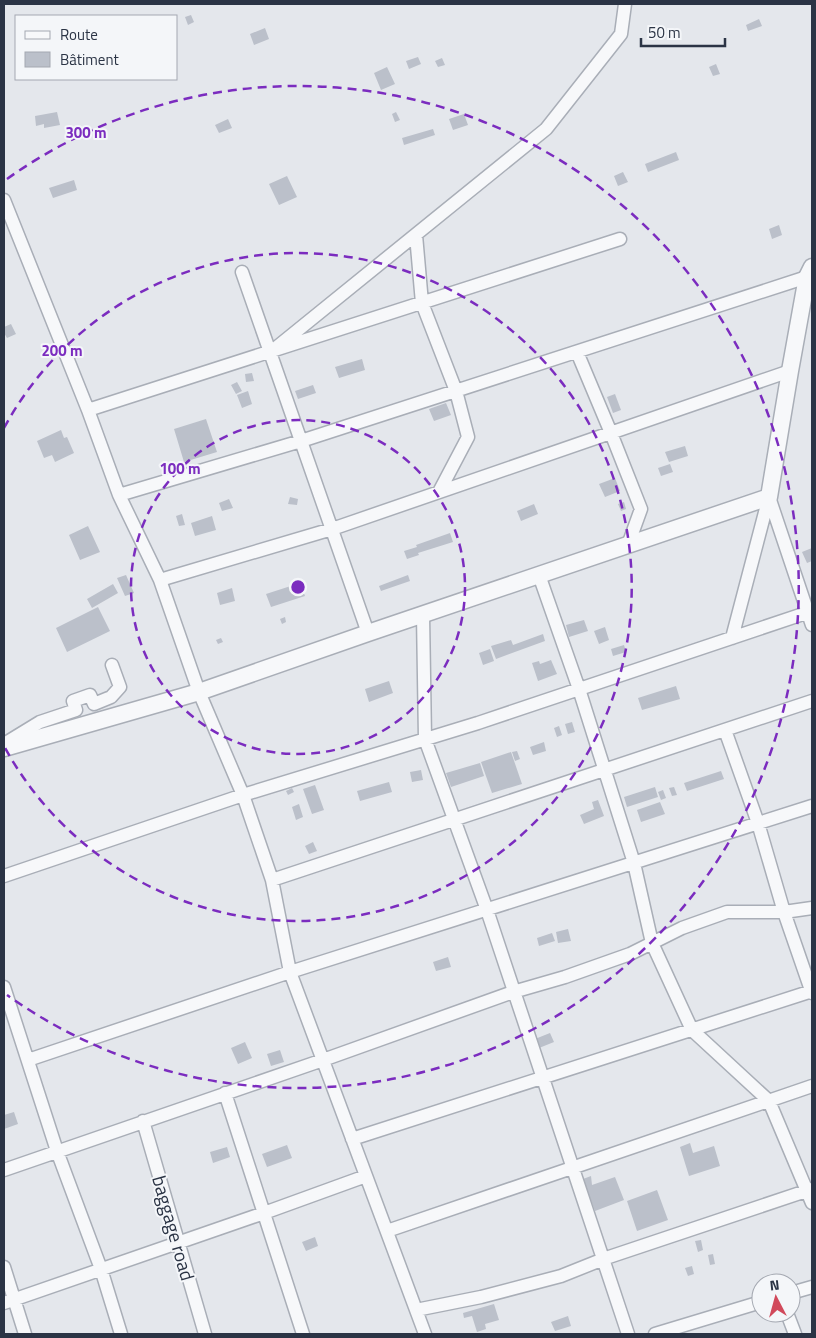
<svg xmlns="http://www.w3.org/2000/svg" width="816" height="1338" font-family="'Titillium Web',sans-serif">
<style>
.building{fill:#bbc0ca}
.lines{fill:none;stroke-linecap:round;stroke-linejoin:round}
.minor-casing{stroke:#a9aeb7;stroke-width:15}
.tertiary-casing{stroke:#a9aeb7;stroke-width:19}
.minor{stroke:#f7f8fa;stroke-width:12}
.tertiary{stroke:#f7f8fa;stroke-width:16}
.ring{fill:none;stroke:#7b2cbf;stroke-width:2.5;stroke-dasharray:9 6}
.labels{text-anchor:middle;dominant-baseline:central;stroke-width:4;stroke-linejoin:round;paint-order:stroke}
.street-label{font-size:19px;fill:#2b3445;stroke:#f4f6f9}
.centre{fill:#7b2cbf;stroke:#f4f6f9;stroke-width:2.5}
.ring-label{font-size:15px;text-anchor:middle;font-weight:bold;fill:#7b2cbf;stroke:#f4f6f9;stroke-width:4;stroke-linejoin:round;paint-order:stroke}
</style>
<rect width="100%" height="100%" fill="#e4e7ec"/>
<!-- building -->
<path class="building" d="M191,15L194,22L188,25L185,17Z
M759,19L762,26L748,31L746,25Z
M265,28L269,39L254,45L250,34Z
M418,57L421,64L409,69L406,61Z
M442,58L445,65L438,67L435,61Z
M716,64L720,74L713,76L709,67Z
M387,67L395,84L381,90L374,73Z
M57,112L60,125L44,128V124L36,126L35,116Z
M396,112L400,120L395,122L392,114Z
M464,114L468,125L453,130L449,119Z
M228,119L232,128L219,133L215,125Z
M433,129L435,135L404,145L402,138Z
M676,152L679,160L648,172L645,164Z
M623,172L628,182L618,186L614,176Z
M287,176L297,197L279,205L269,184Z
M74,180L77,190L53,198L49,188Z
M779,225L782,235L772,239L769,229Z
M11,324L16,334L7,338L4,333V327Z
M362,359L365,370L339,378L335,367Z
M252,373L254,381L246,382L245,374Z
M237,382L242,391L236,394L231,385Z
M313,385L316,393L298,399L295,391Z
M248,391L252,404L242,408L237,395Z
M615,394L621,410L613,413L607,397Z
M446,403L451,415L434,421L429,409Z
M206,419L217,452L184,462L174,429Z
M61,430L64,438L67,437L74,453L55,462L52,455L44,458L37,441Z
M685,446L688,456L669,462L665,452Z
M670,464L673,472L661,476L658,468Z
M615,478L620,491L605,497L599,484Z
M290,497L298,499L297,505L288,504Z
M229,499L233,508L222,511L219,503Z
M624,502L626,509L621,511L618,504Z
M534,504L538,514L521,521L517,511Z
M182,514L185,525L179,526L176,516Z
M212,516L216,530L195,536L191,523Z
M88,526L100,552L80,560L69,535Z
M450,533L453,542L418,553L419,555L407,559L404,551L417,547L416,545Z
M812,548V561L807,563L802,552Z
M126,575L134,593L125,596L117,578Z
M408,575L410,581L381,591L379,586Z
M300,583L305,596L271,607L266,594Z
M113,584L118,593L92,608L87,599Z
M232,588L235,601L220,605L217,593Z
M98,607L110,631L67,652L56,628Z
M285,617L286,622L282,624L280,619Z
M584,620L588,631L569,637L566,625Z
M605,627L609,640L599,644L594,631Z
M543,634L545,641L496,659L491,646L511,640L513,645Z
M221,638L223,642L218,644L216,640Z
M624,645L626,652L613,656L611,649Z
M490,649L494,661L483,665L479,653Z
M551,660L557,674L538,681L532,663L539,661L540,664Z
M389,681L393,693L369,702L365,689Z
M676,686L680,699L642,710L638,698Z
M572,722L575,732L568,734L565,724Z
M559,726L562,735L557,737L554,728Z
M544,742L546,751L533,755L530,747Z
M517,751L520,759L515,761L512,752Z
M511,752L522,784L492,793L481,762Z
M480,763L484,776L451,787L446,773Z
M421,770L423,780L412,782L410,772Z
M721,771L724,779L687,791L684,783Z
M389,782L392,792L360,801L357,791Z
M315,785L324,810L312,814L303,789Z
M655,787L658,797L627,807L624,797Z
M674,787L677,795L672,796L669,788Z
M292,788L294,792L288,795L286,791Z
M663,790L666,798L661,800L658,792Z
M598,800L604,816L584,824L580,815L594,809L592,802Z
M660,802L665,814L641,822L637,810Z
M299,804L303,817L296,820L292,807Z
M313,842L317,851L309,854L305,846Z
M568,929L571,941L558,943L556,932Z
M552,933L555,941L539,946L537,938Z
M448,957L451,967L436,971L433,962Z
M550,1033L554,1042L539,1048L535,1039Z
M245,1042L252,1058L238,1064L231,1048Z
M280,1050L284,1062L271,1066L267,1054Z
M14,1112L18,1124L4,1129V1115Z
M690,1143L693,1153L714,1146L720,1166L689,1176L680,1147Z
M287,1145L292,1158L267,1167L262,1154Z
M227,1147L230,1157L213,1163L210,1152Z
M591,1176L592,1185L615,1177L624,1200L595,1211L583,1179Z
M657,1190L668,1220L637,1231L627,1201Z
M315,1237L318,1246L306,1251L302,1242Z
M701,1240L703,1250L698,1252L695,1241Z
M713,1254L715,1264L710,1265L708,1255Z
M692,1266L694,1274L688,1276L685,1268Z
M494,1304L499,1320L485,1324L486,1329L477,1332L472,1316L464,1318L463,1313Z
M568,1316L571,1326L555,1331L551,1322Z"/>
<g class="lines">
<defs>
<path id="minor" d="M4,200L88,410L119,495L160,580L199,692L243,795L272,880L290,972L425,1334
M416,235L422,303L456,391L468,437L439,492
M242,272L368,633
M277,347L546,129L621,34L625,4
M577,352L611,433L641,509L628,545
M88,410L620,239
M119,495L301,441L807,277
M769,497L812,625
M539,575L579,689L634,863L652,943L692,1030L769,1101L812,1203
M160,580L332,529L790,371
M423,615L425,739L487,910L628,1334
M732,638L769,497
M725,730L758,823L784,912L812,993
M4,744L40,722L76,710L73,701L90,695L94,704L111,697L120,687L112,665
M4,876L243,795L478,723L812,611
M272,880L812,701
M4,987L57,1151L101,1269L121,1334
M28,1060L290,972L812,806
M225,1093L303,1334
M143,1121L205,1334
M352,1139L812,991
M4,1170L323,1060L513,992L565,977L630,954L682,928L727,912H784L812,908
M387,1231L812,1086
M4,1267L25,1334
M791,1293L812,1287
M4,1303L264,1213L366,1176
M416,1310L481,1297L561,1276L606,1258L812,1189
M787,1313L795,1334
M655,1334L761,1302"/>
<path id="tertiary" d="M4,748L199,692L368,633L769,497L790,371L807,277L812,267"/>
</defs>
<!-- minor casing -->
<use href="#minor" class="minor-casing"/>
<!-- tertiary casing -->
<use href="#tertiary" class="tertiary-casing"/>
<!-- minor -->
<use href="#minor" class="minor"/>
<!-- tertiary -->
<use href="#tertiary" class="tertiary"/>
</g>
<!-- distance rings -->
<g class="ring">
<circle cx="298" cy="587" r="167"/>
<path d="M4 428A334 334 0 1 1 4 746"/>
<path d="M7 179A501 501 0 1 1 7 995"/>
</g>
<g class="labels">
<!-- street labels -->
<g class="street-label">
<text transform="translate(174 1228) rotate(74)">baggage road</text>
</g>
</g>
<circle cx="298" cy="587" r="8" class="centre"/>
<g class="ring-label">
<text x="86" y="138">300 m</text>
<text x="62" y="356">200 m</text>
<text x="180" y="474">100 m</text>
</g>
<!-- border -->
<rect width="816" height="1338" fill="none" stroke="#2b3445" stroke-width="10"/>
<!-- legend -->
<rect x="15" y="15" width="162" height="65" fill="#f4f6f9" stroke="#a4a8b1"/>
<rect x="25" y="31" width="25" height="8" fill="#f7f8fa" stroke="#a4a8b1"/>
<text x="60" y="40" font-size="15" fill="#2b3445">Route</text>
<rect x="25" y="52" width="25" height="15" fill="#bbc0ca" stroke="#a4a8b1"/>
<text x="60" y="65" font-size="15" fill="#2b3445">Bâtiment</text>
<!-- north arrow -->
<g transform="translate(776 1298) rotate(354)"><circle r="24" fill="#f4f6f9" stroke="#a4a8b1"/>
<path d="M0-4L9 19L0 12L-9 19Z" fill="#d1495b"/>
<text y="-8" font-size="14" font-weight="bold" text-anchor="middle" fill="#2b3445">N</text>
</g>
<!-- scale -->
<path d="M641 38v8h84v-8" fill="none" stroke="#2b3445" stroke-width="2.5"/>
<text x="648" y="38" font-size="15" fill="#2b3445" stroke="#f4f6f9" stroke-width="4" paint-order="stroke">50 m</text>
</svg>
